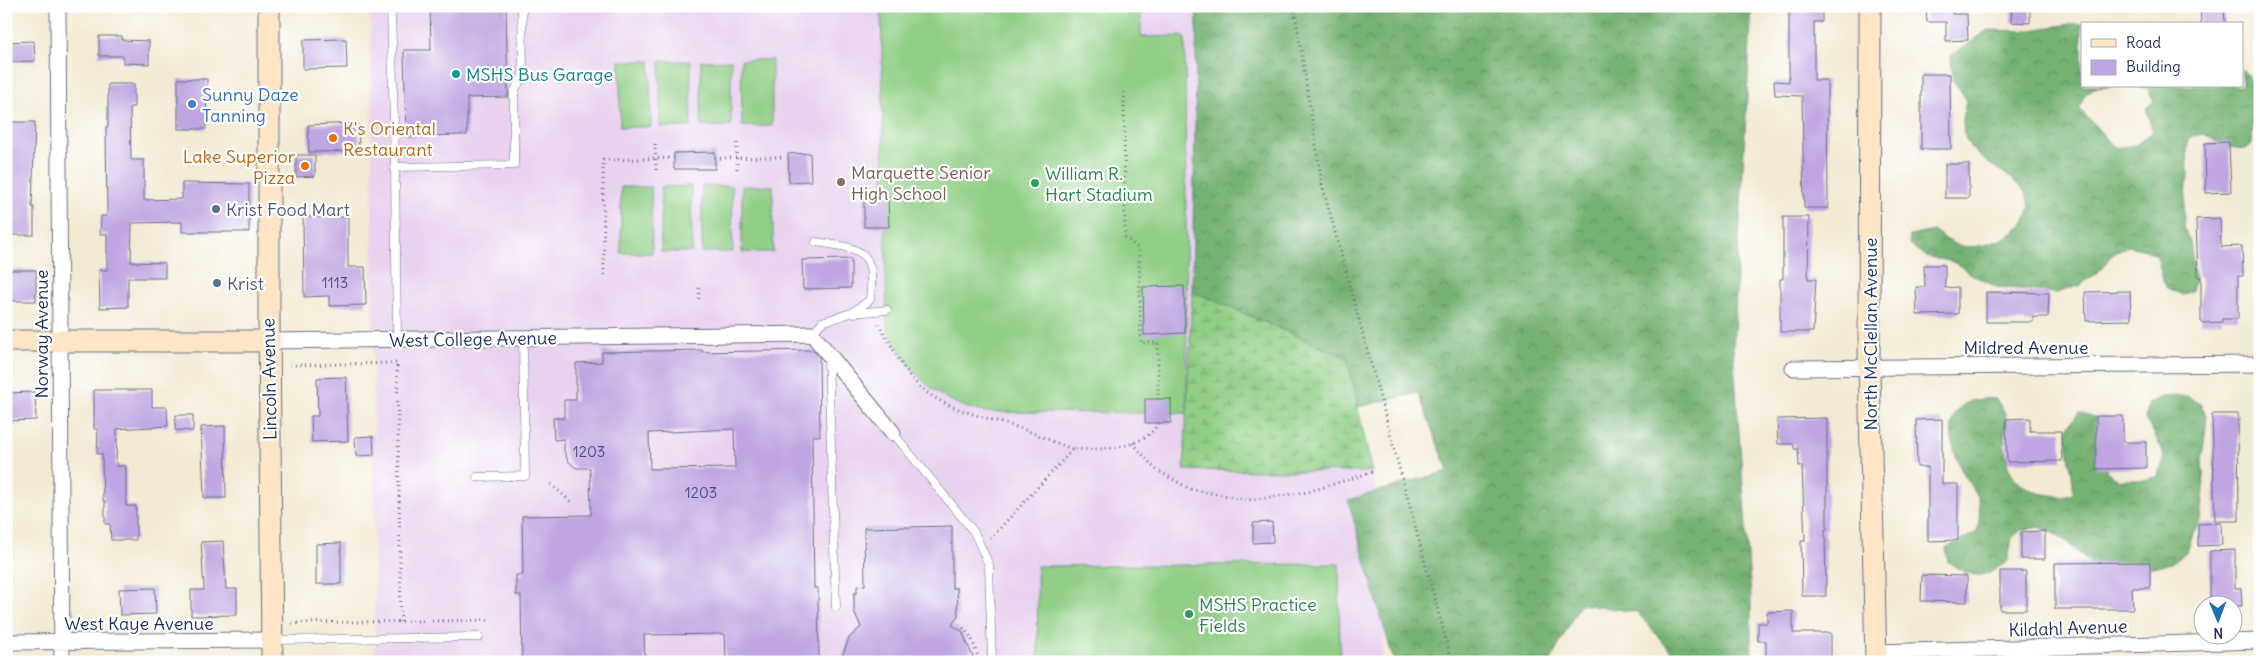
<svg xmlns="http://www.w3.org/2000/svg" width="2266" height="668" font-family="Delius,sans-serif">
<style>
.built{fill:#e8d2ee}
.forest{fill:url(#forest-crowns);stroke:#487068}
.wetland{fill:url(#wetland-marsh);stroke:#567f72}
.pitch{fill:#90cf85;stroke:#567f72}
.building{fill:#bfa5e2;fill-rule:evenodd}
.lines{fill:none;stroke-linecap:round;stroke-linejoin:round}
.lane-casing{stroke:#677087;stroke-width:9}
.street-casing{stroke:#677087;stroke-width:17}
.secondary-casing{stroke:#677087;stroke-width:23}
.path{stroke:#677087;stroke-width:3;stroke-dasharray:1 4;stroke-linecap:butt}
.lane{stroke:#fff;stroke-width:8}
.street{stroke:#fff;stroke-width:15}
.secondary{stroke:#fde5c5;stroke-width:21}
.culture-dot{fill:#0f9aa8;stroke:#fff;stroke-width:2}
.shop-dot{fill:#3f7fe0;stroke:#fff;stroke-width:2}
.food-dot{fill:#e8710a;stroke:#fff;stroke-width:2}
.education-dot{fill:#8d6e63;stroke:#fff;stroke-width:2}
.leisure-dot{fill:#2e9e5b;stroke:#fff;stroke-width:2}
.service-dot{fill:#5c6f8a;stroke:#fff;stroke-width:2}
.labels{text-anchor:middle;dominant-baseline:central;stroke-width:4.5;stroke-linejoin:round;paint-order:stroke}
.number-label{font-size:15px;fill:#444c7f}
.culture-label{font-size:18px;fill:#0d838f;stroke:#fff;text-anchor:start}
.shop-label{font-size:18px;fill:#366cbe;stroke:#fff;text-anchor:start}
.food-label{font-size:18px;fill:#c56008;stroke:#fff;text-anchor:start}
.education-label{font-size:18px;fill:#785e54;stroke:#fff;text-anchor:start}
.leisure-label{font-size:18px;fill:#27864d;stroke:#fff;text-anchor:start}
.service-label{font-size:18px;fill:#4e5e75;stroke:#fff;text-anchor:start}
.street-label{font-size:18px;fill:#1b2f5e;stroke:#fff}
</style>
<defs>
<pattern id="forest-crowns" width="20" height="18" patternUnits="userSpaceOnUse" patternTransform="scale(1.25)"><rect width="20" height="18" fill="#74b272"/><path d="M2 6a3 3 0 1 1 6 0M12 15a3 3 0 1 1 6 0" fill="none" stroke="#5e9161"/></pattern>
<pattern id="wetland-marsh" width="20" height="14" patternUnits="userSpaceOnUse" patternTransform="scale(1.25)"><rect width="20" height="14" fill="#90cf85"/><path d="M1 5h8M5 5V1M11 12h8M15 12V8" fill="none" stroke="#75a870"/></pattern>
</defs>
<rect width="100%" height="100%" fill="#fff"/>
<filter id="ink" filterUnits="userSpaceOnUse"><feTurbulence type="fractalNoise" baseFrequency=".02" numOctaves="2"/><feDisplacementMap in="SourceGraphic" scale="10" xChannelSelector="R" yChannelSelector="G"/><feConvolveMatrix kernelMatrix="1 2 1 2 8 2 1 2 1" color-interpolation-filters="sRGB"/></filter>
<filter id="wash" filterUnits="userSpaceOnUse"><feTurbulence type="fractalNoise" baseFrequency=".0096" numOctaves="4" result="noise"/><feDisplacementMap in="SourceGraphic" scale="20" xChannelSelector="R" yChannelSelector="G"/><feGaussianBlur stdDeviation="1.12" result="paint"/><feColorMatrix in="noise" values="0 0 0 0 0 0 0 0 0 0 0 0 0 0 0 0 0 1.4 0 .05"/><feComposite in="paint" operator="in"/></filter>
<g filter="url(#wash)">
<rect width="100%" height="100%" fill="#f3ead4"/>
<!-- built -->
<path class="built" d="M371,6H1271L1391,560L1382,662H375Z"/>
<!-- forest -->
<path class="forest" d="M1197,6H1752L1733,349L1751,598V662H1671L1674,655L1637,612L1580,604L1550,662H1394L1348,500L1448,471L1418,393L1358,407L1347,358L1192,291Z
M2070,24H2082V86H2115L2097,88L2085,94L2079,108L2115,148L2136,145L2153,132L2146,108L2154,101L2148,89L2138,86H2242V69L2254,84L2252,143L2245,149L2228,147L2204,134L2191,136L2187,147L2188,175L2183,226L2190,242L2195,278L2192,291L2183,295L2165,287L2157,256L2146,250L2128,246L2113,253L2101,269L2081,285L2057,293L1997,287L1976,277L1954,262L1925,256L1909,244L1910,236L1934,231C1944,237 1950,244 1962,246C1981,250 2015,238 2025,220C2028,215 2029,210 2030,205C2028,199 2026,192 2022,188C2002,165 1962,159 1963,122C1963,115 1965,107 1966,99L1953,80L1951,56L1988,30L2025,31Z
M2187,396L2200,404L2207,415L2202,460L2204,489L2201,521L2193,532L2186,552L2171,563L2143,569L2096,567L2058,535L2040,527L2021,530L2012,538L2008,561C1982,580 1975,579 1948,562L1946,548L1977,532C1980,519 1981,507 1976,494C1972,484 1964,476 1960,467C1945,430 1946,395 1996,399L2006,414L2004,443L2008,467L2018,483L2038,493L2063,497L2073,494C2075,477 2063,439 2069,426C2071,421 2076,417 2079,413L2103,419L2106,471L2120,480H2144L2159,476L2164,456L2155,435L2145,419L2149,403L2162,397Z"/>
<!-- wetland -->
<path class="wetland" d="M1192,291L1347,358L1372,472L1184,470Z"/>
<!-- pitch -->
<path class="pitch" d="M881,6H1141V37L1185,36L1187,413L983,412C930,399 912,373 887,328Z
M731,60V126H701V61Z
M741,60H772V126H742Z
M620,61H650L651,127H620Z
M660,61H691V127H660Z
M691,186L692,252H661V187Z
M702,186H732L733,252H702Z
M742,186H773V252H742Z
M621,187H651L652,253H621Z
M1339,564L1340,662H1038L1037,566Z"/>
<g id="blocks">
<!-- building -->
<path class="building" d="M430,6H506L508,97L467,98V135L406,136L404,50H431Z
M1789,6H1822V22H1814V80H1827L1828,208H1804L1802,96L1775,95L1774,81L1789,82Z
M1926,6H1952V14H1967L1968,40L1946,41V22H1927Z
M2012,6H2030V23L2011,22Z
M2200,6H2224L2225,24H2201Z
M99,36H122V40L149,41V64L123,63V56H99Z
M346,39L347,68L303,69V40Z
M34,41L35,61L6,62V42Z
M1921,74H1950L1951,149H1921Z
M178,79H207L206,129H178Z
M108,84H134V107H130L131,160H144V200L182,199V183L249,184V232H182V222L132,223L131,262L165,263V278H128V307L100,308L99,270H107V234H100L101,216H107L106,127H108Z
M6,122H35L32,207H34V235H9Z
M358,123L359,151L309,152L308,125Z
M2229,142L2231,192L2206,193L2205,143Z
M715,152V169H674V153Z
M810,153L811,181L789,182L788,154Z
M296,155H315V176L296,177Z
M1945,164H1969V198H1945Z
M888,195L889,227H864V196Z
M303,217H348V267H365L366,305L329,306V296L304,297Z
M1783,217H1809L1808,279H1816L1813,332H1780V279H1783Z
M2220,218L2221,247L2242,246L2243,276H2238V319H2222V322L2201,323V277H2198L2196,219Z
M851,259V288L803,289L802,260Z
M1924,265H1945V288L1958,287V314L1917,315L1916,287H1925Z
M6,270H36V301H6Z
M1184,286L1185,333L1144,335L1143,287Z
M2130,291L2131,320L2086,321L2085,292Z
M1986,292L2049,293L2048,317H2033V322H1986Z
M702,350V352L813,350L819,357L820,436H812L814,588H818L819,662H726L725,634L644,635L645,662H522L521,595H516V575H523L522,516L591,515L590,468H576L568,461L564,451V439L554,440L553,418H564V400H576V363L602,362V352ZM734,429L735,468L650,469L649,433Z
M346,377L348,441L312,442L311,416H318L317,378Z
M94,390H152V407H167L168,426L117,429L116,466H126V506H136V540H111L110,524H105V501H103L102,454H97L98,429H94Z
M35,392L36,420L8,421L7,393Z
M1145,399H1171V423H1145Z
M2212,414H2238L2239,521H2215Z
M176,415H193V431L175,430Z
M2096,416H2123V442H2146V468L2096,469Z
M1827,418V529H1825L1826,596H1802L1801,541H1805L1802,466H1799L1798,449H1794V444H1778L1777,419Z
M2030,418V431H2061L2062,461L2007,462L2006,419Z
M1942,419V484H1958V540L1928,541V467H1917L1916,420Z
M225,426L226,498H204L201,427Z
M373,436L374,455L356,456L355,437Z
M1272,522L1273,542L1253,543V523Z
M2221,523L2222,545L2198,546V524Z
M952,526V588H957L958,616L952,625L962,631L975,662H840L849,638L861,627L854,611V593H857V586L865,585L864,528Z
M2045,531V559H2021V532Z
M223,541L226,589H237V615L191,616V590H204L201,542Z
M341,543V584H316V544Z
M2235,550V588H2241L2242,606H2210V551Z
M2150,562V588H2132L2133,609H2055V563Z
M2000,571H2026V610H2000Z
M1922,575L1967,576V602L1921,601Z
M155,588L156,614L120,615L119,589Z
M1793,611V633H1831V657L1766,656V641H1758V623H1767V612Z"/>
</g>
</g>
<g filter="url(#ink)">
<use href="#blocks" fill-opacity="0" stroke="#677087" stroke-width="1"/>
<g class="lines">
<defs>
<path id="lane" d="M391,6L395,167L514,165V92L523,75L522,6
M395,167L397,340
M853,313L887,310
M812,334L822,322L851,313L870,300C876,248 861,249 816,242
M828,356L836,607
M893,433L974,532L989,565L992,662
M477,477L525,476L523,339
M273,640L479,637"/>
<path id="street" d="M58,6L62,662
M269,341L812,334L893,433
M1793,368L2260,364
M6,642L272,640
M1876,652L2260,641"/>
<path id="secondary" d="M269,6V320L272,662
M1870,6L1869,367L1876,662
M6,341H269"/>
</defs>
<!-- lane casing -->
<use href="#lane" class="lane-casing"/>
<!-- street casing -->
<use href="#street" class="street-casing"/>
<!-- secondary casing -->
<use href="#secondary" class="secondary-casing"/>
<!-- path -->
<path class="path" d="M1294,6L1322,184L1452,662
M1124,92L1125,237L1139,249L1141,343H1158V399
M737,143V169
M655,144L656,170
M715,158L781,157
M604,275L603,160L674,158
M699,299V286
M878,324C891,342 899,365 915,382C942,410 981,415 1016,427C1035,433 1053,442 1073,449
M290,365L397,363L401,622
M1133,443L1155,469L1190,489L1249,500L1308,492L1372,472
M551,484L571,502
M990,539L1073,449C1099,450 1145,450 1158,423
M292,623L490,620
M960,624L971,637L978,656"/>
<!-- lane -->
<use href="#lane" class="lane"/>
<!-- street -->
<use href="#street" class="street"/>
<!-- secondary -->
<use href="#secondary" class="secondary"/>
</g>
</g>
<!-- markers -->
<circle class="culture-dot" cx="456" cy="74" r="5"/>
<circle class="shop-dot" cx="192" cy="104" r="5"/>
<g class="food-dot">
<circle cx="333" cy="138" r="5"/>
<circle cx="305" cy="166" r="5"/>
</g>
<circle class="education-dot" cx="841" cy="182" r="5"/>
<g class="leisure-dot">
<circle cx="1035" cy="183" r="5"/>
<circle cx="1189" cy="614" r="5"/>
</g>
<g class="service-dot">
<circle cx="216" cy="209" r="5"/>
<circle cx="217" cy="283" r="5"/>
</g>
<g class="labels">
<!-- number labels -->
<g class="number-label">
<text x="335" y="282">1113</text>
<text x="589" y="451">1203</text>
<text x="701" y="492">1203</text>
</g>
<!-- culture labels -->
<g class="culture-label">
<text x="466" y="74">MSHS Bus Garage</text>
</g>
<!-- shop labels -->
<g class="shop-label">
<text x="202" y="94">Sunny Daze<tspan x="202" dy="21">Tanning</tspan></text>
</g>
<!-- food labels -->
<g class="food-label">
<text x="343" y="128">K's Oriental<tspan x="343" dy="21">Restaurant</tspan></text>
<text x="295" y="156" text-anchor="end">Lake Superior<tspan x="295" dy="21">Pizza</tspan></text>
</g>
<!-- education labels -->
<g class="education-label">
<text x="851" y="172">Marquette Senior<tspan x="851" dy="21">High School</tspan></text>
</g>
<!-- leisure labels -->
<g class="leisure-label">
<text x="1045" y="173">William R.<tspan x="1045" dy="21">Hart Stadium</tspan></text>
<text x="1199" y="604">MSHS Practice<tspan x="1199" dy="21">Fields</tspan></text>
</g>
<!-- service labels -->
<g class="service-label">
<text x="226" y="209">Krist Food Mart</text>
<text x="227" y="283">Krist</text>
</g>
<!-- street labels -->
<g class="street-label">
<text transform="translate(41 334) rotate(-90)">Norway Avenue</text>
<text transform="translate(1870 334) rotate(-90)">North McClellan Avenue</text>
<text transform="translate(473 339) rotate(-1)">West College Avenue</text>
<text x="2026" y="347">Mildred Avenue</text>
<text transform="translate(269 379) rotate(-91)">Lincoln Avenue</text>
<text x="139" y="623">West Kaye Avenue</text>
<text transform="translate(2068 628) rotate(-2)">Kildahl Avenue</text>
</g>
</g>
<!-- margin -->
<rect width="2266" height="668" fill="none" stroke="#fff" stroke-width="25"/>
<!-- legend -->
<rect x="2081" y="22" width="162" height="65" fill="#ffffff" stroke="#a4acbf"/>
<rect x="2091" y="39" width="25" height="8" fill="#fde5c5" stroke="#a4acbf"/>
<text x="2126" y="48" font-size="15" fill="#1b2f5e">Road</text>
<rect x="2091" y="60" width="25" height="15" fill="#bfa5e2" stroke="#a4acbf"/>
<text x="2126" y="72" font-size="15" fill="#1b2f5e">Building</text>
<!-- north arrow -->
<g transform="translate(2218 620) rotate(179)"><circle r="24" fill="#ffffff" stroke="#a4acbf"/>
<path d="M0-4L9 19L0 12L-9 19Z" fill="#1f6fb2"/>
<text y="-8" font-size="14" font-weight="bold" text-anchor="middle" fill="#1b2f5e">N</text>
</g>
</svg>
